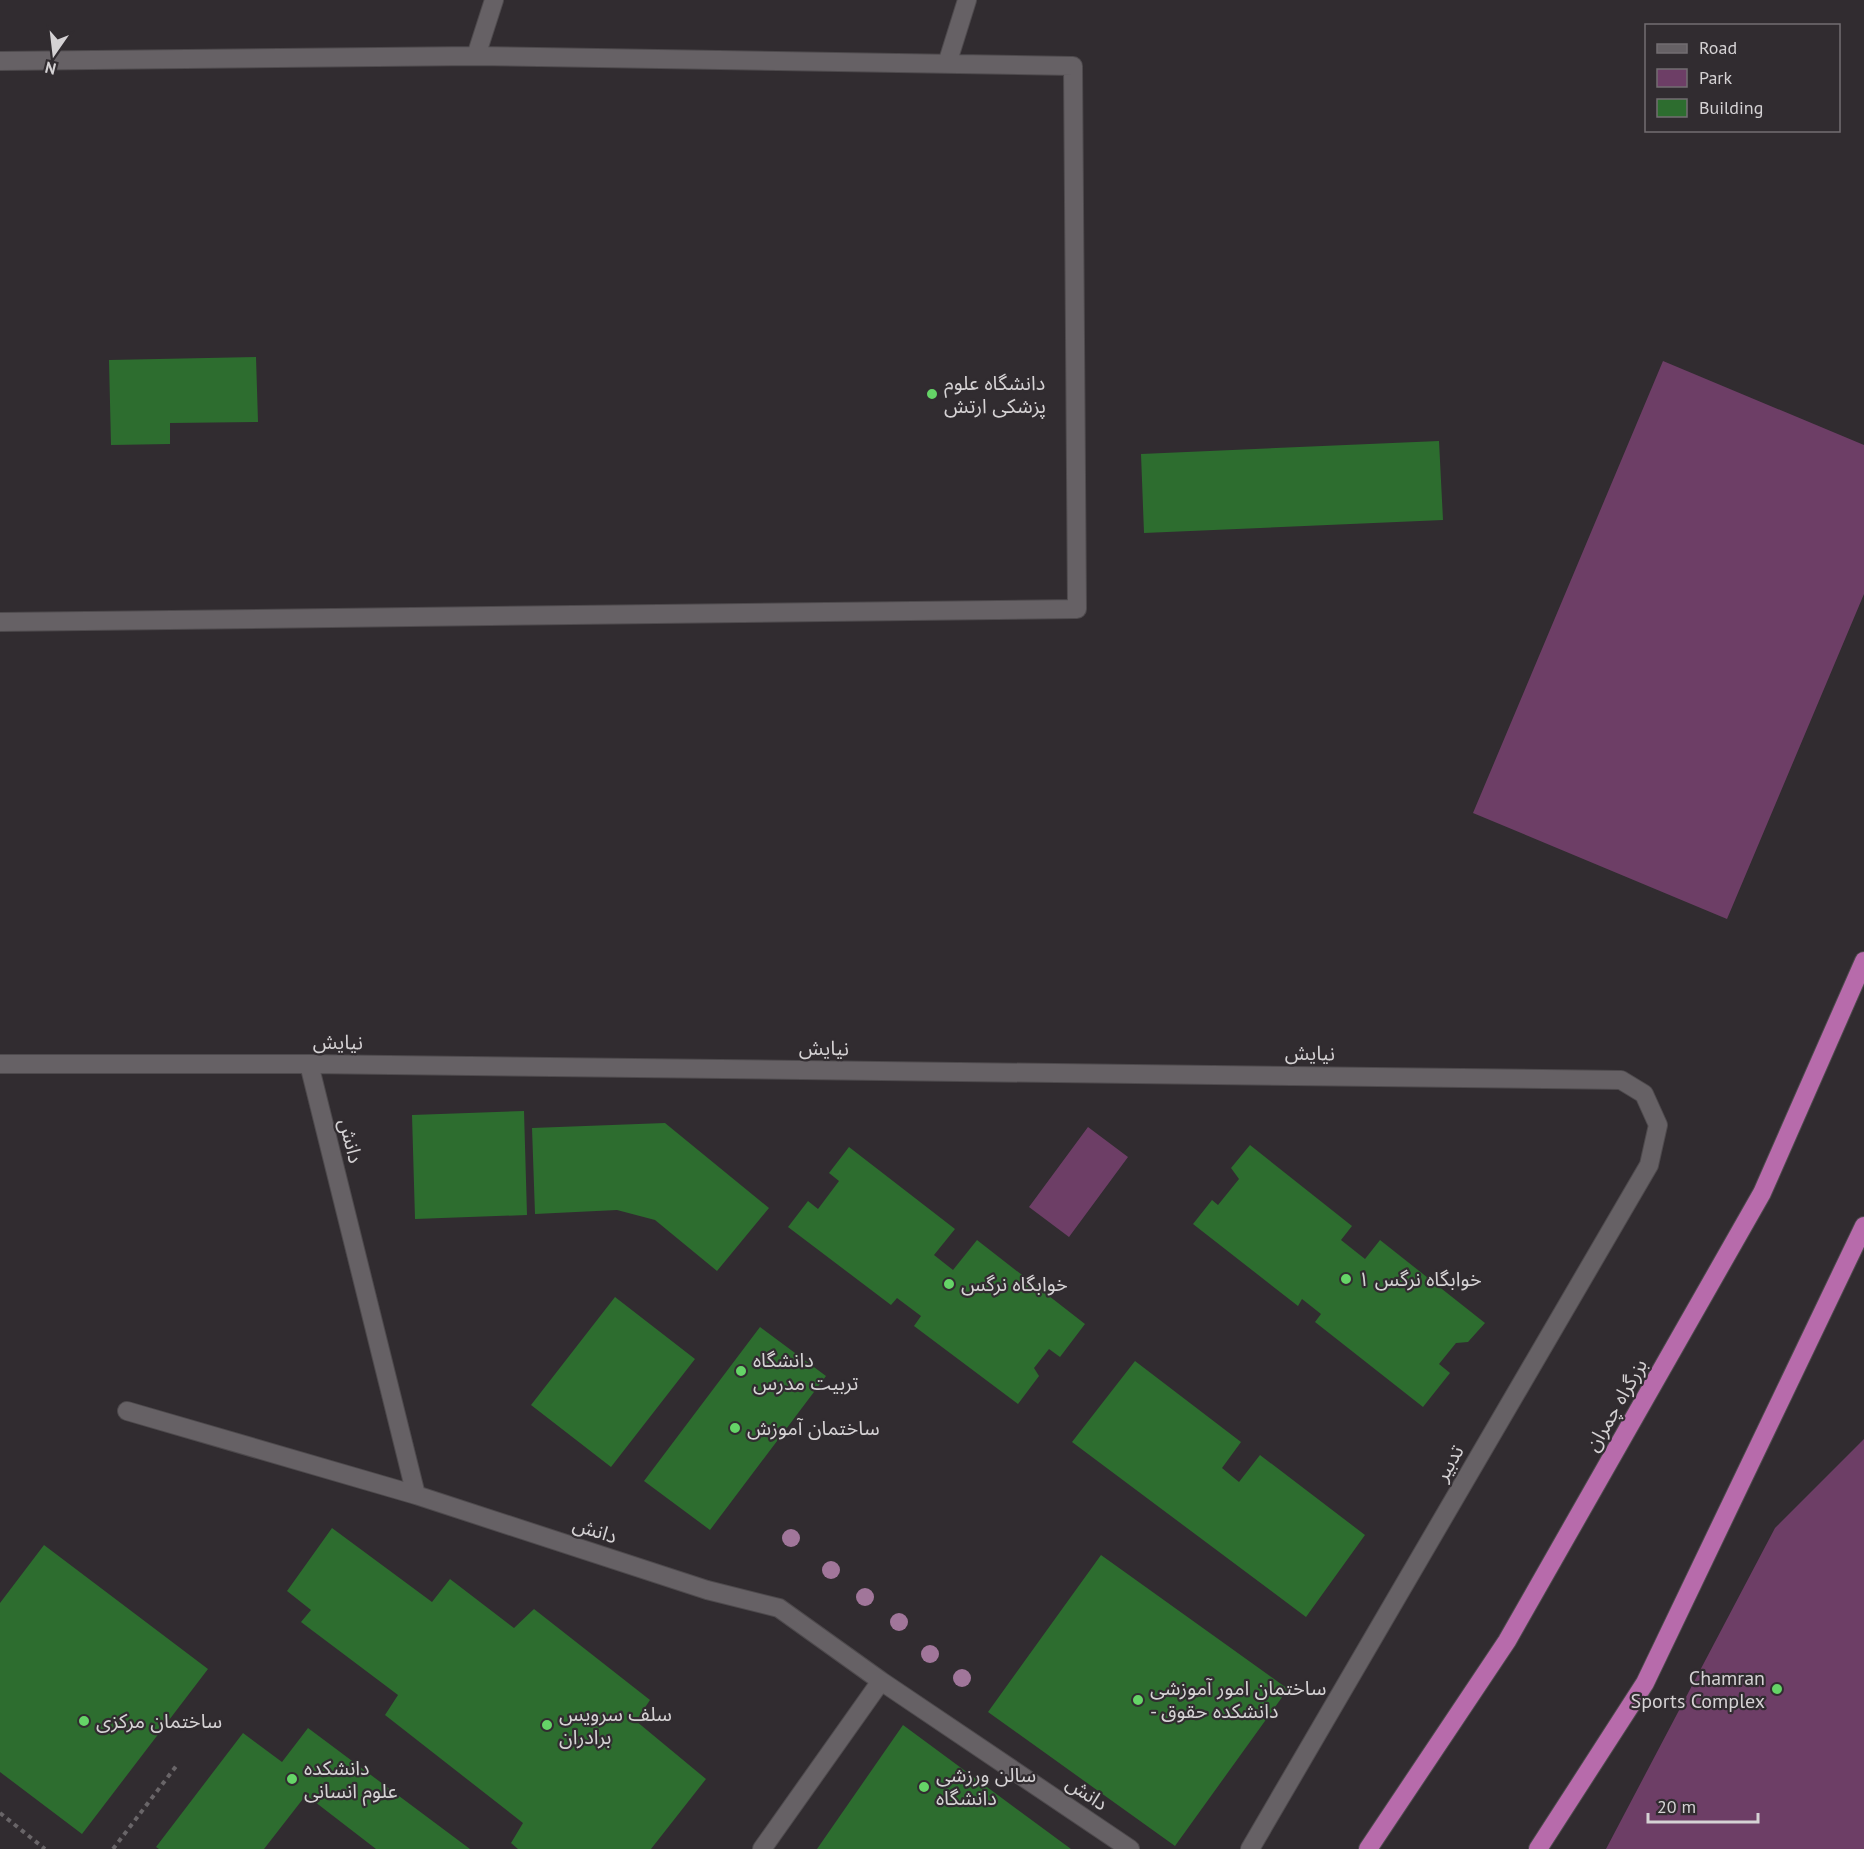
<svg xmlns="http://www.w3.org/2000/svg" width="1864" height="1849" font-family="'PT Sans','Noto Sans Arabic',sans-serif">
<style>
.green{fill:#6d3e66}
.building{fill:#2d6d2f}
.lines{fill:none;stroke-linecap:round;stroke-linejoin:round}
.minor-casing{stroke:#4e4a4d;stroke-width:20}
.highway-casing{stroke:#4e4a4d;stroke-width:20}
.path{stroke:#696568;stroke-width:4;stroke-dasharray:4.5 4.5;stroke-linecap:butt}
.minor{stroke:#666165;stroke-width:18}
.highway{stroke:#b76bab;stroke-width:18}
.tree{fill:#a1769a}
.poi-dot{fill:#65d467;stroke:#312c30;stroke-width:2}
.labels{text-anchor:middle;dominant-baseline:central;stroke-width:4.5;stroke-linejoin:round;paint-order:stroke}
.poi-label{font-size:20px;fill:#d5d2d4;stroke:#312c30;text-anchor:start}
.street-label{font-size:20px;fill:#d5d2d4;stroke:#312c30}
</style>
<rect width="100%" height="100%" fill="#312c30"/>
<!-- green -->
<path class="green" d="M1663,361L1864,445V594L1727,919L1473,813Z
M1088,1127L1128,1157L1069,1237L1029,1207Z
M1864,1439V1849H1606L1775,1528Z"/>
<!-- building -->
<path class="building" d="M256,357L258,422L170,423V444L111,445L109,360Z
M1439,441L1443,520L1144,533L1141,454Z
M524,1111L527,1215L415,1219L412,1115Z
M665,1123L769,1208L717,1271L655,1220L617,1210L535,1214L532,1128Z
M1250,1145L1352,1226L1341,1240L1365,1259L1380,1240L1485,1323L1468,1342L1456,1343L1439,1364L1450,1373L1423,1407L1315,1322L1321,1314L1302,1299L1298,1306L1193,1224L1212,1200L1218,1205L1239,1179L1231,1168Z
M849,1147L955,1229L934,1255L953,1270L977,1240L1085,1324L1060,1357L1049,1349L1034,1368L1039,1376L1018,1404L914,1326L921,1316L897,1298L891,1305L788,1227L808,1201L818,1209L839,1181L829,1173Z
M615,1297L695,1359L611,1467L531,1405Z
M760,1327L826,1376L710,1530L644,1481Z
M1135,1361L1241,1442L1222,1468L1239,1482L1260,1455L1365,1535L1306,1617L1072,1442Z
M332,1528L432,1602L450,1579L514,1628L534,1609L650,1700L636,1721L706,1779L651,1849H518L511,1843L523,1823L385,1715L398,1695L301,1622L311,1610L287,1591Z
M44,1545L208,1669L82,1834L0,1772V1603Z
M1101,1555L1288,1689L1175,1846L988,1712Z
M903,1725L1071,1849H817Z
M308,1728L470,1849H376L306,1795L264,1849H159L156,1847L243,1733L282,1762Z"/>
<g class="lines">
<defs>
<path id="minor" d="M476,56L494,0
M0,61L476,56L1073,66L1077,609L0,622
M947,64L967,0
M0,1064H309L1621,1080L1644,1094L1658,1125L1649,1165L1250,1849
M309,1064L416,1495L707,1590L779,1608L881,1681L1130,1849
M127,1411L416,1495
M762,1849L881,1681"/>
<path id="highway" d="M1368,1849L1507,1641L1762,1193L1864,961
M1538,1849L1645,1683L1864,1226"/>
</defs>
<!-- minor casing -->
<use href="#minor" class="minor-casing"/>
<!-- highway casing -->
<use href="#highway" class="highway-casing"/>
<!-- path -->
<path class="path" d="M0,1813L45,1849
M113,1849L177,1765"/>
<!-- minor -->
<use href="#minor" class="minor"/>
<!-- highway -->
<use href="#highway" class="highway"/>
</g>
<!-- trees -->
<g class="tree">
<circle cx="791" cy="1538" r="9"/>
<circle cx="831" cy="1570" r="9"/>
<circle cx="865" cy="1597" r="9"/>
<circle cx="899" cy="1622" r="9"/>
<circle cx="930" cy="1654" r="9"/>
<circle cx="962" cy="1678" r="9"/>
</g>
<!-- markers -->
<g class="poi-dot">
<circle cx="932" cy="394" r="6"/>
<circle cx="1346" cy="1279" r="6"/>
<circle cx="949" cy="1284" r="6"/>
<circle cx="741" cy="1371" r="6"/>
<circle cx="735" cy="1428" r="6"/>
<circle cx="1777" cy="1689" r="6"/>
<circle cx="1138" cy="1700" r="6"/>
<circle cx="84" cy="1721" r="6"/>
<circle cx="547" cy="1725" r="6"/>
<circle cx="292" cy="1779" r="6"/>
<circle cx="924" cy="1787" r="6"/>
</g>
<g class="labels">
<!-- poi labels -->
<g class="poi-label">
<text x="944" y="383">دانشگاه علوم<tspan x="944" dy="23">پزشکی ارتش</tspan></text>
<text x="1358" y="1279">خوابگاه نرگس ۱</text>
<text x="961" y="1284">خوابگاه نرگس</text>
<text x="753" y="1360">دانشگاه<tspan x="753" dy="23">تربیت مدرس</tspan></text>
<text x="747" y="1428">ساختمان آموزش</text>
<text x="1765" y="1678" text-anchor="end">Chamran<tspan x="1765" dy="23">Sports Complex</tspan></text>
<text x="1150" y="1688">ساختمان امور آموزشی<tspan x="1150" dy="23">- دانشکده حقوق</tspan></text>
<text x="559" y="1714">سلف سرویس<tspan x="559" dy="23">برادران</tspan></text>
<text x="96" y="1721">ساختمان مرکزی</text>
<text x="304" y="1768">دانشکده<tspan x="304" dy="23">علوم انسانی</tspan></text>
<text x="936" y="1775">سالن ورزشی<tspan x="936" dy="23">دانشگاه</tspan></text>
</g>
<!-- street labels -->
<g class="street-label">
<text transform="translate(338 1042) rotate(1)">نیایش</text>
<text transform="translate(824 1048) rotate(1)">نیایش</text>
<text transform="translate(1310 1053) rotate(1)">نیایش</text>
<text transform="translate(351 1141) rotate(76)">دانش</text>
<text transform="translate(1616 1405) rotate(-60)">بزرگراه چمران</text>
<text transform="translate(1449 1463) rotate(-60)">تدبیر</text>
<text transform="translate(595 1530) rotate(18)">دانش</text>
<text transform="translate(1087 1793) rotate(34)">دانش</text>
</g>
</g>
<!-- legend -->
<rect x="1645" y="24" width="195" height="108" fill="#312c30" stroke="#736e72" stroke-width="1.5"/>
<rect x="1657" y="44" width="30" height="9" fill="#666165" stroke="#736e72" stroke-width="1.5"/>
<text x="1699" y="54" font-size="18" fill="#d5d2d4">Road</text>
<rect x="1657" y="69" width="30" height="18" fill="#6d3e66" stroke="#736e72" stroke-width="1.5"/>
<text x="1699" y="84" font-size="18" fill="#d5d2d4">Park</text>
<rect x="1657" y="99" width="30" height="18" fill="#2d6d2f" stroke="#736e72" stroke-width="1.5"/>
<text x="1699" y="114" font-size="18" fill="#d5d2d4">Building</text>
<!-- north arrow -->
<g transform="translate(54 54) rotate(194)" stroke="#312c30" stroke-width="4.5" paint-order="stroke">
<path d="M0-4.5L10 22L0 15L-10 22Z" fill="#d5d2d4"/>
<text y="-9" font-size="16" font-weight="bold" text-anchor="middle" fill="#d5d2d4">N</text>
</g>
<!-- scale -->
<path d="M1648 1813v9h110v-9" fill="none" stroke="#d5d2d4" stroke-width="3"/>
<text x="1657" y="1813" font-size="18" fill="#d5d2d4" stroke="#312c30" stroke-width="4.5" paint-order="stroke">20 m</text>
</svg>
